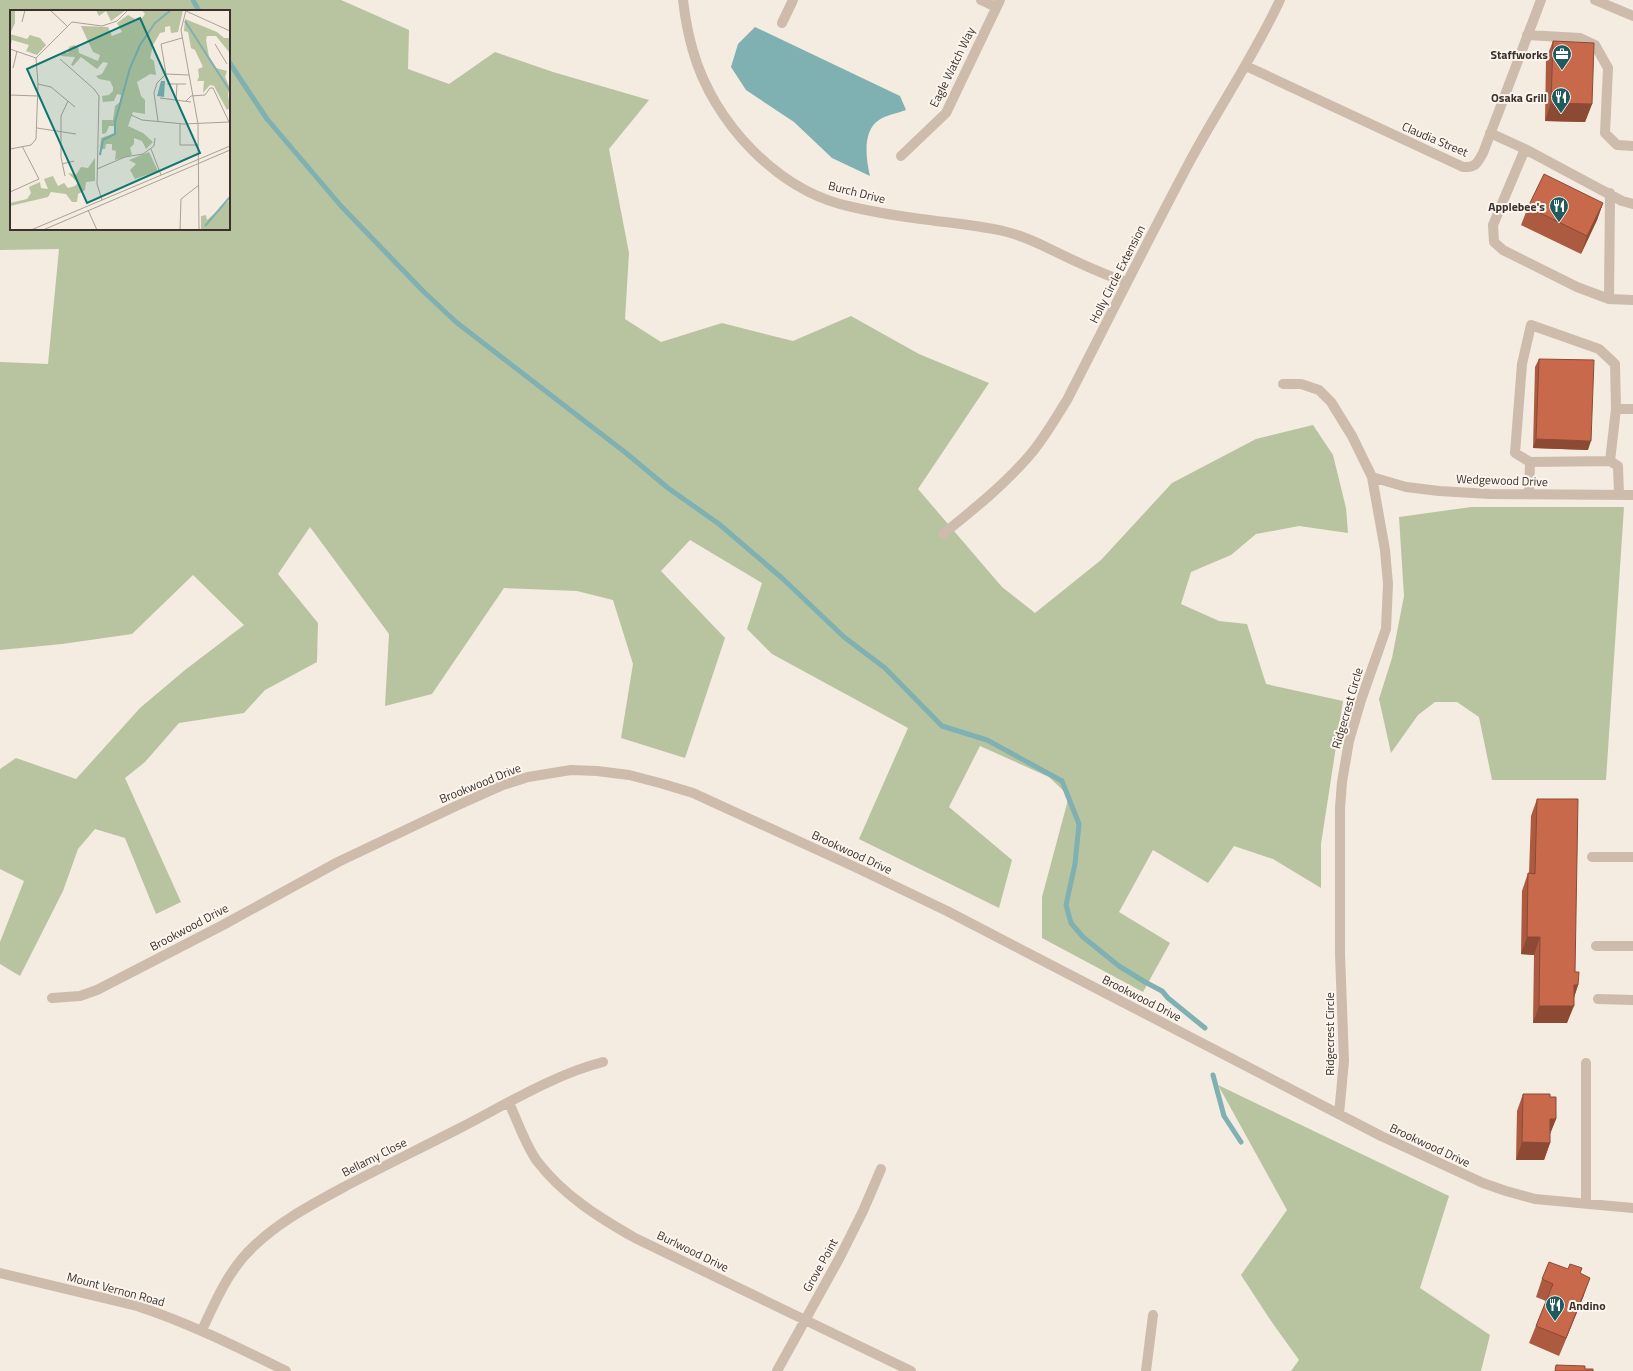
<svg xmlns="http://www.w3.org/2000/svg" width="1633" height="1371" font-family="'Titillium Web',sans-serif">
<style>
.green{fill:#b8c4a0;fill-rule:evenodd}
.water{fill:#7fb0b2}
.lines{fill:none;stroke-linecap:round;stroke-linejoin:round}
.stream{stroke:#7fb0b2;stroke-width:5}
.minor{stroke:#cdbbac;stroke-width:10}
.wall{fill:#ac5a40}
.shaded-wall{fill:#8c4a34}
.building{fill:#c8694b;stroke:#8c4a34}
.labels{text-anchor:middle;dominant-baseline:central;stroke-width:4;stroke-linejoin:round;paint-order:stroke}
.poi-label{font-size:12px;font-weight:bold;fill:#3b302b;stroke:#fbf5ee;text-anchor:end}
.street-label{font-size:12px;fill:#3b302b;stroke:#fbf5ee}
.inset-river{fill:none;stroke:#7fb0b2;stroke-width:2}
.inset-road{fill:none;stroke:#aaa098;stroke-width:1}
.view{fill:#0f766e;fill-opacity:0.15;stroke:#0f766e;stroke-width:2}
.inset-edge{fill:none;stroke:#3b302b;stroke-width:2}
</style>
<rect width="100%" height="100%" fill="#f4ebe1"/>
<!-- green -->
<path class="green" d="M0,0H341L409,30L408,69L449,84L495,52L553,72L649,100L609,149L629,253L625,319L661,342L722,323L793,341L851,316L919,354L989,383L918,489L1002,587L1035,613L1101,560L1172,483L1256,439L1313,425L1333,455L1346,508L1348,533L1299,526L1256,534L1231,555L1191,572L1181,604L1219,621L1247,624L1266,684L1343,701L1321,844V888L1273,859L1234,846L1208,883L1153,850L1119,912L1170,943L1143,992L1042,938V897L1069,796L1049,777L980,746L949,807L1012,860L999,908L859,839L908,728L772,654L747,629L762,583L690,540L661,571L725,638L685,758L621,738L633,664L613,600L577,591L504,588L432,694L385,706L389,634L310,527L278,574L318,623L317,662L265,690L244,713L179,723L145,762L125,778L181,902L156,914L125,838L95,829L78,849L63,891L20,976L0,964V942L24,881L0,869V769L16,758L76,779L140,708L185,670L244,625L193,575L132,634L62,644L0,650V362L48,364L59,249L0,250ZM11,11H229V229H11Z
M1471,507H1624L1606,780H1492L1479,717L1457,702H1435L1418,715L1391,753L1379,699L1392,658L1404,596L1399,517Z
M1218,1085L1449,1196L1420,1288L1490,1335L1481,1371H1291L1299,1360L1271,1321L1241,1275L1287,1210Z"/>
<!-- water -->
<path class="water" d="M755,27L900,96L906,110C898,113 886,115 879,120C862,131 866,159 870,176L832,158L794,122L746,90L731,67L738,44Z"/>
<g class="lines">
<!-- stream -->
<path class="stream" d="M193,0L199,11
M229,62L267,119L341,206L423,291L456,322L626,453L668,488L719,524L782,578L844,637L885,668L942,726L987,740L1062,781L1079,824L1075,864L1066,905L1071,923L1083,937L1119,966L1145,982L1162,991L1168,998L1205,1028
M1213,1075L1224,1116L1241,1142"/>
<!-- minor -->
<path class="minor" d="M683,0C685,17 688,34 693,51C713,122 778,192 852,207C874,212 898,216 921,219C950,223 979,225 1007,232C1023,236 1038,243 1052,250C1077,262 1101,274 1127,282
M981,0L996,7
M1595,0L1633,16
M782,23L793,0
M1527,35L1580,38L1595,45L1608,68L1605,133L1617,145L1633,146
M1246,66L1463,167C1476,168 1477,163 1483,153L1541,0
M1490,133L1525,149
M901,156L946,113L1000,0
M1633,204L1622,201L1525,149L1493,225L1494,242L1503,250L1577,287L1609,299L1633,300
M1609,299L1610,193
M1283,384H1301L1319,390L1331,402L1352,436L1372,477L1385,550L1388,584L1386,629L1361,700L1349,741L1342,782L1340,808V954L1344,1061L1339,1114
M1610,461L1616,409H1633
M1530,462L1515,453L1522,364L1531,325L1599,349L1615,364L1616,409
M1372,477L1406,487L1439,491L1490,494L1633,495
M1529,494L1530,462L1610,461L1618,466L1619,495
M943,534C973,510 1004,485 1029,456C1044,439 1055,419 1067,400C1108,320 1148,240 1190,161C1219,107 1254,56 1280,0
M1592,857H1633
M1596,946H1633
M52,998L80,996L97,990L223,925L338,862L456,806L503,785L528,777L571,770L597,771L629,775L660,783L693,793L855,867L947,911L1381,1136L1483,1183L1506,1191L1535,1199L1633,1208
M1598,999L1633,1000
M509,1103C518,1122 525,1144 537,1161C563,1195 598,1217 635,1238L911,1371
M1586,1204V1063
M0,1273L137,1306C189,1323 237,1347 286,1371
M202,1330C216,1300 229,1269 254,1246C280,1221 311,1205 342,1188C380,1168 419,1149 458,1129C503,1106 555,1074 603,1062
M777,1371L840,1257L863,1211L881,1169
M1146,1371L1153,1315"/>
</g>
<!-- wall -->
<path class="wall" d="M1553,41L1592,104L1585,122L1545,121L1546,59Z
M1603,203L1597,220L1581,254L1521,225L1528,207Z
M1539,359L1588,450L1533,448L1535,367Z
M1537,799L1578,985L1574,998L1567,1023H1533L1534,955L1521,954L1522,891L1528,873H1529L1531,816Z
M1523,1094L1550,1097L1556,1119L1550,1134V1143L1544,1160H1516L1517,1111Z
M1568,1269L1580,1273L1584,1295L1559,1356L1529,1343L1546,1301L1536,1297L1542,1279Z"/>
<!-- shaded-wall -->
<path class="shaded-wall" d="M1551,103L1592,104L1585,122L1545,121Z
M1603,203L1597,220L1581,254L1587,236Z
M1536,439L1591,441L1588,450L1533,448Z
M1527,937H1540L1534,955L1521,954Z
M1574,985H1578L1572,1003Z
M1539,1006H1574L1567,1023H1533Z
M1550,1119H1556L1549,1136Z
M1522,1142L1550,1143L1544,1160H1516Z
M1590,1278L1584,1295L1559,1356L1566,1338Z"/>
<!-- building -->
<path class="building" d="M1553,41L1594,43L1592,104L1551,103Z
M1544,174L1603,203L1587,236L1528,207Z
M1539,359L1594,360L1591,441L1536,439Z
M1537,799H1578L1575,972H1579L1578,985H1574V1006H1539L1540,937H1527L1528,873L1535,874Z
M1523,1094H1550V1097H1556V1119H1550V1143L1522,1142Z
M1549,1262L1568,1269L1570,1264L1582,1268L1580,1273L1590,1278L1566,1338L1536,1326L1553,1284L1542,1279Z
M1556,1365L1585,1366V1369H1593V1371H1555Z"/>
<!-- icons -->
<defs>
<symbol id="office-pin" viewBox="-11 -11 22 30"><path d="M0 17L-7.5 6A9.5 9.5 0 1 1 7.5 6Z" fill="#1f5a5e" stroke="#fbf5ee"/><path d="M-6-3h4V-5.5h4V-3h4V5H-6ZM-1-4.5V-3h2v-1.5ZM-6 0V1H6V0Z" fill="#fff"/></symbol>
<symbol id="restaurant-pin" viewBox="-11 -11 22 30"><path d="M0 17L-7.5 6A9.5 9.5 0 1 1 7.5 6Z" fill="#1f5a5e" stroke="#fbf5ee"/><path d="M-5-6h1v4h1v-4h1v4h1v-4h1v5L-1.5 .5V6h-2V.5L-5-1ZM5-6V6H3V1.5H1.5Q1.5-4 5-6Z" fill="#fff"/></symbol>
</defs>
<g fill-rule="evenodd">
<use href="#office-pin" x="1551" y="43" width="22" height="30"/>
<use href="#restaurant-pin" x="1550" y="86" width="22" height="30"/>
<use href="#restaurant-pin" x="1548" y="195" width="22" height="30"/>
<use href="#restaurant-pin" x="1544" y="1294" width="22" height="30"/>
</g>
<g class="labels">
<!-- poi labels -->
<g class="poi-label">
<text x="1548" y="54">Staffworks</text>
<text x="1547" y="97">Osaka Grill</text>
<text x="1545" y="206">Applebee's</text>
<text x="1569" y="1305" text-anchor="start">Andino</text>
</g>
<!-- street labels -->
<g class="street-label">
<text transform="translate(952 67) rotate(-64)">Eagle Watch Way</text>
<text transform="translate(1435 139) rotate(23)">Claudia Street</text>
<text transform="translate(857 192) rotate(14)">Burch Drive</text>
<text transform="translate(1117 274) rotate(-63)">Holly Circle Extension</text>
<text transform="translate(1502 480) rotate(2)">Wedgewood Drive</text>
<text transform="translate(1347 708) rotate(-74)">Ridgecrest Circle</text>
<text transform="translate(480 783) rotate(-22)">Brookwood Drive</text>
<text transform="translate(852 852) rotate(25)">Brookwood Drive</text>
<text transform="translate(189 927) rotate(-28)">Brookwood Drive</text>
<text transform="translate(1142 998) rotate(27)">Brookwood Drive</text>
<text transform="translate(1329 1034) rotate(-90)">Ridgecrest Circle</text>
<text transform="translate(1430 1145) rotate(25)">Brookwood Drive</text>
<text transform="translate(374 1157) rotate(-27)">Bellamy Close</text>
<text transform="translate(693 1251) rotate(26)">Burlwood Drive</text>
<text transform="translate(820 1265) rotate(-61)">Grove Point</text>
<text transform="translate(116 1289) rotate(15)">Mount Vernon Road</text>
</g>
</g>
<!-- overview -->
<g transform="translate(10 10)">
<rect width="220" height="220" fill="#f4ebe1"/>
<path d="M0,0H5V13L0,24L17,29L20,25L30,28L36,35L27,45L16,41L19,35L2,30L0,37ZM86,0H116L101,11L96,1L89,6ZM132,0H173L168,22L161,23L160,16L155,17V22L150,23L143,35L140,48L144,51L146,65L140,64L127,72L131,86L135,90V104L123,102L118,116L133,123L143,132L136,139L132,131L124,128V134L120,138L122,145L105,150L106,141L102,140V134H96L95,139H90L91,128L105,123L104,116H99L96,123L92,124V110H103L105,96L110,92L111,85L107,84L104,91L93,92L92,86L99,85L103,81V77L100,71L89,69L86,66L92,64L98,53L93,52L87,59L71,47L63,56L61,55L65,47L51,46V43H58L59,37L64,35L68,37L69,43L88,51L90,45L83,42L71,16L98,17L102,26L112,22L107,13L118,5L125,9L132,8L135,4ZM175,9L207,22L214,28H220L219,42L206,26H197L196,30L199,47L203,54L206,58L217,61L215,67L220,78L218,84L220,98L217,100L204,76L200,75L193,83L194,71H187L189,67L188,59L193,57L185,40L181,38L178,22L174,21ZM139,142L148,161L125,169L120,160L126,154L119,150ZM85,148V171L76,172L75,180L68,184L67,192H62L56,184L41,182L38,187L0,196V193L17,189L21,183L19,177L30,172L31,178L38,179L34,169L43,166L48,176L54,173L58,178L65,176L68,173L58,163L66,165L71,157L78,158ZM220,190V220H191V206L196,205L197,210Z" fill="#b8c4a0"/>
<path d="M151,71H155L154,87L147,86Z" fill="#7fb0b2"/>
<path class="inset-river" d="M175,11L220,81M90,145L93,130L105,124V112L120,58L130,35L145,13L161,0M195,216L220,187"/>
<path class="inset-road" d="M40,0L57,16M176,0L171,20L188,114L189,220M176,1L220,21M12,12L15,0M205,34L217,54M0,39L26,48M50,49L84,79L89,86L87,174L92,190M3,58L7,41M156,64L151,34L172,28M28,74L41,77L65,97M157,74H176M0,85L28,86M150,88L181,92M166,91L167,74M121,105L132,110L174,114L219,112L203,78H200L195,85L181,86L176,91M148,111L144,83L147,73L156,64L179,65M170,113V135H188M27,118L66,124M0,139L21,135L26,129L28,74L26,48L62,12L92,16L107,11L118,0M141,139L151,165M52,154L64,151M87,159L115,147L133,144L144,136L145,128M55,166L51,147V106L58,91M0,182L29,169L12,136M78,200L87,220M21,220L220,136M33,220L220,140M170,220L171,189L189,175"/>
<path class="view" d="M130,8L190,143L77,193L17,59Z"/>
<rect width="220" height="220" class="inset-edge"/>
</g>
</svg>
